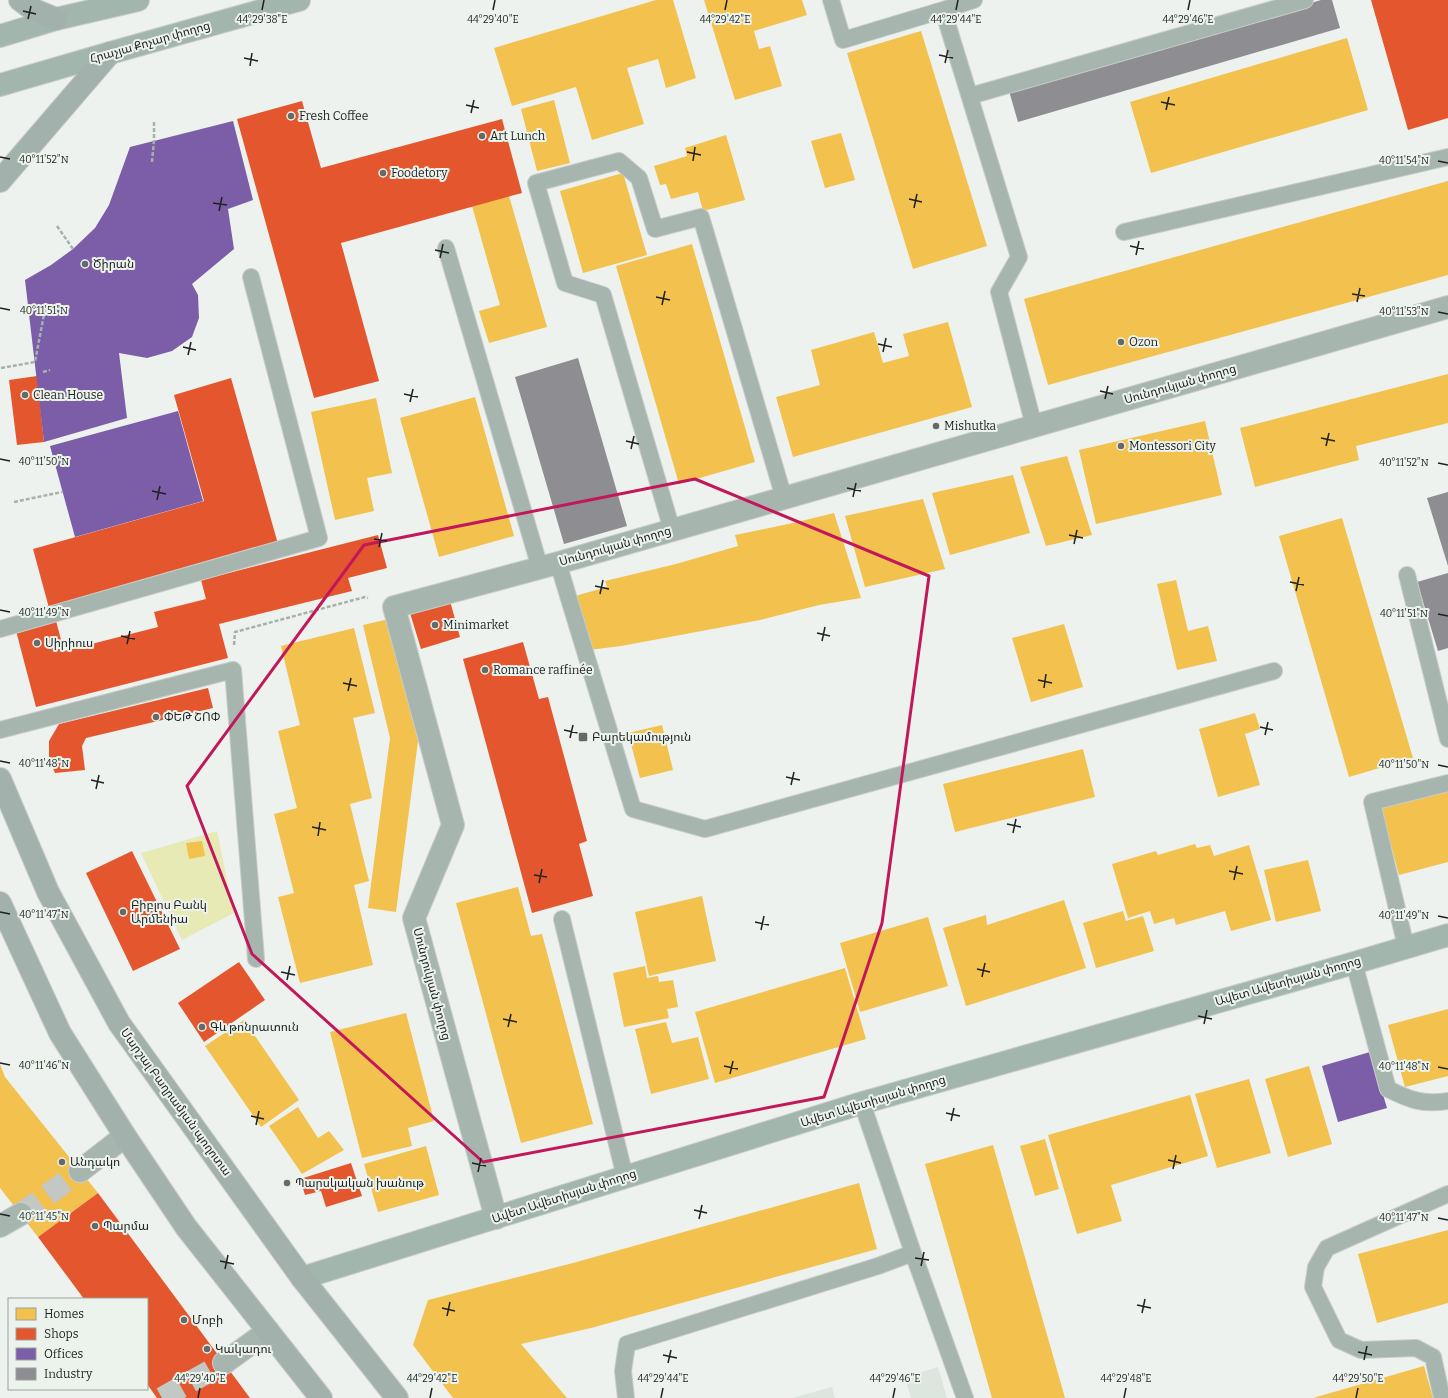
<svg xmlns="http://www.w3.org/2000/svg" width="1448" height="1398" font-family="Bitter,'Noto Sans Armenian',serif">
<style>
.built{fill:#dde6de}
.green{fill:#e8eab6}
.homes{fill:#f2c14e}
.shops{fill:#e4572e}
.offices{fill:#7b5ea7}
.industry{fill:#8d8d92}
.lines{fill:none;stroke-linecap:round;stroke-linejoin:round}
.street-tunnel{stroke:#c4c8c5;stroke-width:22;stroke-dasharray:22 11;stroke-linecap:butt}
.lane-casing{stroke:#c9ccca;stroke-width:18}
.street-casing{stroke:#c9ccca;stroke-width:24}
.secondary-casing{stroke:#c9ccca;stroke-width:24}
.primary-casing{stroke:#c9ccca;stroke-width:24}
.path{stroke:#a6b2ad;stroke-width:2.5;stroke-dasharray:4 2;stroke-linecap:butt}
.lane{stroke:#a6b6af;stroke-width:16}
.street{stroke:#a6b6af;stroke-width:22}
.secondary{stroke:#a3b6ae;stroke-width:22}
.primary{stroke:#a2b1ab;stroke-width:22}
.marked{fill:none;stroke:#c2185b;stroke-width:3;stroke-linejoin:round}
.ticks{fill:none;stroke:#1e211f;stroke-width:1.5}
.poi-dot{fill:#666a67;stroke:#ecf3ed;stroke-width:1.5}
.labels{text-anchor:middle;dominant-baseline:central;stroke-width:4;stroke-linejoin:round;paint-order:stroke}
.street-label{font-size:12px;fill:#1e211f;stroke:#ecf3ed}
.poi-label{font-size:12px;fill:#1e211f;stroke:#ecf3ed;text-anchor:start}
.ticks-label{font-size:10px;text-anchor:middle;fill:#1e211f;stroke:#ecf3ed;stroke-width:4;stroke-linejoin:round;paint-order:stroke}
</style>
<rect width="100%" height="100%" fill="#edf2ee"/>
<!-- built -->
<path class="built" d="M938,1367L947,1398H911L905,1377Z
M832,1387L835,1398H792Z"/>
<!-- green -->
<path class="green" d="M217,831L234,913L182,940L141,853Z"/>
<!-- homes -->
<path class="homes" d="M656,0H673L696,78L666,88L658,59L627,68L644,124L592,140L576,87L512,106L494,48Z
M704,0H802L807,15L754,31L759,49L770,46L782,86L735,100Z
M921,31L987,246L913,269L847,53Z
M1347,38L1368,110L1151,173L1130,102Z
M554,100L570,163L537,171L521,109Z
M841,133L855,180L825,188L811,141Z
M726,135L745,200L703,211L698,192L671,199L666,184L660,185L654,166L687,156L685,148Z
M623,173L647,255L583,273L560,191Z
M1448,181V275L1048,385L1024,299Z
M509,196L547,327L489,343L479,311L500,305L472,206Z
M692,244L755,462L679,484L616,266Z
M948,322L972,407L793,457L776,397L820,385L811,350L874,332L883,363L909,356L903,334Z
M1448,374V423L1356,446L1359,460L1255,487L1240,428Z
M475,397L514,536L439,557L400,418Z
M376,398L392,473L367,478L374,511L335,520L311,412Z
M1205,421L1222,495L1096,524L1079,450Z
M1067,456L1092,535L1046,546L1020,467Z
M1013,475L1030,533L950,555L932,493Z
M923,499L945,569L865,587L845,516Z
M834,513L861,598L819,605L760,620L691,633L621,646L589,650L575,596L607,587L605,581L676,564L738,546L735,535L793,523Z
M1342,518L1413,758L1349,777L1279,536Z
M1176,580L1188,631L1208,626L1217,661L1177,670L1157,584Z
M389,619L418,741L396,912L368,908L390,738L363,625Z
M1064,624L1083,687L1031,702L1012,638Z
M354,628L375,713L353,718L372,798L350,804L369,881L354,885L373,965L300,983L278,897L294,893L274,814L297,808L278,731L300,725L281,646Z
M1255,713L1260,729L1245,734L1260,785L1218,797L1199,729Z
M662,725L673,770L640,778L628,733Z
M1083,749L1095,797L955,832L943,784Z
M1448,790V862L1399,875L1381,808Z
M202,841L205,856L189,859L186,843Z
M1195,844L1197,848L1210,845L1214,856L1249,845L1271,920L1231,931L1225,911L1176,925L1174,918L1154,924L1150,911L1128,918L1112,864L1156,851L1158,855Z
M1308,860L1321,911L1276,922L1264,870Z
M518,887L531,936L542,934L593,1124L521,1143L456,903Z
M702,896L716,961L649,976L635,912Z
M1064,900L1086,968L966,1006L943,928L986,915L987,925Z
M1123,911L1126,921L1143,916L1154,951L1096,968L1083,923Z
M928,917L948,986L860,1012L840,943Z
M645,966L647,978L658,976L659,982L673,980L678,1007L667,1009L669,1018L624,1027L613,973Z
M845,968L866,1039L715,1083L695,1012Z
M1448,1009V1076L1405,1087L1388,1025Z
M406,1013L434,1121L408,1128L412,1146L362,1158L330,1032Z
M244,1020L299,1100L261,1127L205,1046Z
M666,1022L672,1043L698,1037L709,1079L651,1094L635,1029Z
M0,1064L5,1077L98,1193L38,1237L0,1188Z
M1309,1066L1332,1144L1288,1157L1265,1079Z
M1249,1079L1271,1153L1217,1168L1195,1094Z
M1190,1095L1208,1156L1111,1185L1122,1221L1077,1234L1048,1135Z
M298,1107L318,1138L329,1131L344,1150L302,1174L269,1126Z
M1045,1139L1059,1189L1035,1196L1020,1146Z
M993,1145L1065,1398H992L925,1164Z
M426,1146L439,1195L378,1212L364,1164Z
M859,1183L877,1249L591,1328L521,1344L567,1398H453L413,1345L428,1300L573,1263Z
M1448,1230V1303L1377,1323L1358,1254Z
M1424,1366L1433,1398H1313Z"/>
<!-- shops -->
<path class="shops" d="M1371,0H1448V118L1408,130Z
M302,101L321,168L502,119L522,193L341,243L379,381L314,398L237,119Z
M37,376L44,442L17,445L9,380Z
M231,378L278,544L49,608L33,549L204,501L174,395Z
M378,535L387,568L348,578L352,591L219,624L228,658L36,707L15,627L55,617L64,651L158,627L154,612L206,599L201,580Z
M450,601L460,637L421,649L410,613Z
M523,642L539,699L548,697L587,841L579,844L593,896L532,913L463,659Z
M208,688L213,708L86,738L82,746L85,770L55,773L49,759V741L59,724Z
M132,851L180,949L133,971L86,873Z
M239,962L265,1000L204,1042L178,1003Z
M351,1163L362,1196L326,1207L321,1191L305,1195L300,1179Z
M98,1193L250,1398H157L147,1384V1299H84L38,1237Z"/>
<!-- offices -->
<path class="offices" d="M233,121L253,200L228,209L234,249L192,284L198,295L199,318L192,337L172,351L147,358L119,353L127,418L44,442L25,280L51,265L73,249L95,228L109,205L130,147Z
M178,411L203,501L75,537L50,446Z
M1370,1052L1387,1108L1338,1122L1322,1066Z"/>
<!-- industry -->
<path class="industry" d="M1321,0H1332L1340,28L1018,122L1009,91Z
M578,358L627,526L564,544L515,377Z
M1448,492V566L1427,498Z
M1448,573V648L1438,651L1417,582Z"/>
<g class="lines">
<!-- street-tunnel -->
<path class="street-tunnel" d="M21,1214L80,1171
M162,1398L224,1363"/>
<defs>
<path id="lane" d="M831,0L843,40L943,10L1019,257L999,292L1034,426
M943,10L974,0
M970,96L1305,0
M1124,232L1448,157
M446,248L540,568
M672,530L603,295L565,283L536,183L619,161L639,178L655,229L701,217L784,498
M558,563L633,809L705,829L1274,671
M1407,575L1448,739
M0,629L319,538L251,277
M0,730L233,670L256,959
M562,919L625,1177
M1406,947L1372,802L1448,783
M1354,963L1388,1089C1410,1100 1423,1105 1448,1101
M913,1253L965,1398
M626,1398L623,1371L627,1344L878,1266L913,1253L862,1103
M1442,1398L1433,1357L1416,1348L1361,1350L1339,1340L1313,1287L1316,1267L1327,1248L1448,1194"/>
<path id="street" d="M80,1171L125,1136
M496,1218L414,918L453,825L394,607L558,563L1448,307
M0,1226L21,1214
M224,1363L268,1331"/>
<path id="secondary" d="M0,36L56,19L138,0
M0,85L110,53L299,0
M302,1278L862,1103L1354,963L1448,935"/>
<path id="primary" d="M20,0L32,9L56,19
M0,181L110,53
M0,779L48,892L119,1023L302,1278L397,1398
M0,903L60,1033L125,1136L186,1227L321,1398"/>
</defs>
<!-- lane casing -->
<use href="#lane" class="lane-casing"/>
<!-- street casing -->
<use href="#street" class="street-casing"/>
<!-- secondary casing -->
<use href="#secondary" class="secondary-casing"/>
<!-- primary casing -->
<use href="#primary" class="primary-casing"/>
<!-- path -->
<path class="path" d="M152,162L154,140V120
M57,226L73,249
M1,368L35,362L45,309
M43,372L50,370
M14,502L62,492
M234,645L235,632L365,597L368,598"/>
<!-- lane -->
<use href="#lane" class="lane"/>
<!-- street -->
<use href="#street" class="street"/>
<!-- secondary -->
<use href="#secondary" class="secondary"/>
<!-- primary -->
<use href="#primary" class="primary"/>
</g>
<!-- marked area -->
<path class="marked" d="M695,479L929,576L882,923L824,1097L483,1162L252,954L187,786L364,545Z"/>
<!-- ticks -->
<path class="ticks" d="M262,10L264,0M493,10L495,0M725,10L727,0M956,10L958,0M1188,10L1190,0M23,11L36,14M28,19L31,6M939,55L953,58M244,58L258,61M945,63L948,50M250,66L252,53M1161,102L1175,105M466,105L479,108M1166,110L1169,97M471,113L474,100M687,152L701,155M0,157L10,159M693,161L695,147M1438,161L1448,163M909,199L922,202M213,203L227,205M914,208L917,194M219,211L222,197M1130,246L1144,249M435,250L449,253M1136,255L1139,241M440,258L443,244M1352,294L1365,296M656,297L670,300M1357,302L1360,288M662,305L665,291M0,308L10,310M1438,312L1448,314M878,344L892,347M183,347L196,350M883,352L886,338M188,355L191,342M1100,391L1113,394M404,394L418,397M1105,399L1108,386M410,402L413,389M1321,438L1335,441M626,441L639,444M1326,446L1329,433M631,449L634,436M0,459L10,461M1438,463L1448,465M847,488L861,491M152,491L166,494M853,497L856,483M157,500L160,486M1069,535L1083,538M374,539L387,541M1074,544L1077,530M379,547L382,533M1290,582L1304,585M595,586L609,589M1296,591L1299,577M600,594L603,580M0,610L10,612M1438,614L1448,616M817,633L830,636M121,636L135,639M822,641L825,627M127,644L130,631M1038,680L1052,683M343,683L357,686M1044,688L1046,674M348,691L351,678M1260,727L1273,730M564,730L578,733M1265,735L1268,722M570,738L573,725M0,761L10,763M1438,765L1448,767M786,777L800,780M91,780L104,783M791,785L794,772M96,789L99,775M1007,824L1021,827M312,827L326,830M1013,833L1016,819M318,836L320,822M1229,871L1243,874M534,875L547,877M1234,880L1237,866M539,883L542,869M0,912L10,914M1438,916L1448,918M755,922L769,925M761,930L764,916M977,969L990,972M281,972L295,975M982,977L985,963M287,980L290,966M1198,1016L1212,1019M503,1019L517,1022M1204,1024L1207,1010M508,1027L511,1014M0,1063L10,1065M724,1066L738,1069M1438,1067L1448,1069M730,1074L733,1061M946,1113L960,1116M251,1116L264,1119M951,1121L954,1108M256,1125L259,1111M1168,1160L1181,1163M472,1163L486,1166M1173,1169L1176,1155M478,1172L481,1158M694,1210L707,1213M0,1214L10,1216M1438,1218L1448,1220M699,1219L702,1205M915,1258L929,1260M220,1261L234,1264M921,1266L924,1252M225,1269L228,1255M1137,1305L1151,1308M442,1308L455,1311M1142,1313L1145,1299M447,1316L450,1302M1358,1352L1372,1355M663,1355L677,1358M1364,1360L1367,1346M668,1363L671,1350M198,1398L200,1388M430,1398L432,1388M661,1398L663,1388M893,1398L895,1388M1124,1398L1126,1388M1356,1398L1358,1388"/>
<!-- markers -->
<g class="poi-dot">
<circle cx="291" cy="116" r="4"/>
<circle cx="482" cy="136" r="4"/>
<circle cx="383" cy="173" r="4"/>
<circle cx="85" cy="264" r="4"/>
<circle cx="1121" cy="342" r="4"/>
<circle cx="25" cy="395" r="4"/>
<circle cx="936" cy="426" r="4"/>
<circle cx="1121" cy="446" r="4"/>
<circle cx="435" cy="625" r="4"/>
<circle cx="37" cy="643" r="4"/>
<circle cx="485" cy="670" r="4"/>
<circle cx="156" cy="717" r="4"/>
<rect x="578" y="732" width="10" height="10" rx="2"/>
<circle cx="123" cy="912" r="4"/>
<circle cx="202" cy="1027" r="4"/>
<circle cx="62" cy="1162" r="4"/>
<circle cx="287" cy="1183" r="4"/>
<circle cx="95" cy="1226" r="4"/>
<circle cx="184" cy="1320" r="4"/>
<circle cx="207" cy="1349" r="4"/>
</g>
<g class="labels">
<!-- street labels -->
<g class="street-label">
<text transform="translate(150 42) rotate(-16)">Հրաչյա Քոչար փողոց</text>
<text transform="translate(1180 384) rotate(-16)">Սունդուկյան փողոց</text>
<text transform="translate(615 546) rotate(-16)">Սունդուկյան փողոց</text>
<text transform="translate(1288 981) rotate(-16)">Ավետ Ավետիսյան փողոց</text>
<text transform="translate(432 984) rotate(75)">Սունդուկյան փողոց</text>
<text transform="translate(873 1101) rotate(-17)">Ավետ Ավետիսյան փողոց</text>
<text transform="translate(176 1102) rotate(54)">Մարշալ Բաղրամյան պողոտա</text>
<text transform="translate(564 1196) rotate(-18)">Ավետ Ավետիսյան փողոց</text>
</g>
<!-- poi labels -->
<g class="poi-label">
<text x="299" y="116">Fresh Coffee</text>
<text x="490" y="136">Art Lunch</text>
<text x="391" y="173">Foodetory</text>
<text x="93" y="264">Ծիրան</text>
<text x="1129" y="342">Ozon</text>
<text x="33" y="395">Clean House</text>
<text x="944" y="426">Mishutka</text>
<text x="1129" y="446">Montessori City</text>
<text x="443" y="625">Minimarket</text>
<text x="45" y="643">Սիրիուս</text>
<text x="493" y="670">Romance raffinée</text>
<text x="164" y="717">ՓԵԹ ՇՈՓ</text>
<text x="592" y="737">Բարեկամություն</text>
<text x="131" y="905">Բիբլոս Բանկ<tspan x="131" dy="14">Արմենիա</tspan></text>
<text x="210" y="1027">Գև թոնրատուն</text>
<text x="70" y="1162">Անդակո</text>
<text x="295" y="1183">Պարսկական խանութ</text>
<text x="103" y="1226">Պարմա</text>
<text x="192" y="1320">Մոբի</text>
<text x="215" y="1349">Կակադու</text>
</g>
</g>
<g class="ticks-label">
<text x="262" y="23">44°29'38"E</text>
<text x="493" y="23">44°29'40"E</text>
<text x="725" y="23">44°29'42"E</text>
<text x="956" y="23">44°29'44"E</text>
<text x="1188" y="23">44°29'46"E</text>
<text x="44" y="163">40°11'52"N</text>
<text x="1404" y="164">40°11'54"N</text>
<text x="44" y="314">40°11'51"N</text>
<text x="1404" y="315">40°11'53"N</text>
<text x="44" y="465">40°11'50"N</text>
<text x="1404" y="466">40°11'52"N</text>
<text x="44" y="616">40°11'49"N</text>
<text x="1404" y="617">40°11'51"N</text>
<text x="44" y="767">40°11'48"N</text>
<text x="1404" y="768">40°11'50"N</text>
<text x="44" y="918">40°11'47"N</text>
<text x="1404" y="919">40°11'49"N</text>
<text x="44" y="1069">40°11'46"N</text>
<text x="1404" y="1070">40°11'48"N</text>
<text x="44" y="1220">40°11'45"N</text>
<text x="1404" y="1221">40°11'47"N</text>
<text x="200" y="1382">44°29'40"E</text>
<text x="432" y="1382">44°29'42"E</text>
<text x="663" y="1382">44°29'44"E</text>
<text x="895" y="1382">44°29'46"E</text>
<text x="1126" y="1382">44°29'48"E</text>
<text x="1358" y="1382">44°29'50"E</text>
</g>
<!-- legend -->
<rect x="8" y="1298" width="140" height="92" fill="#ecf3ed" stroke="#9a9f9b"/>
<rect x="16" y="1308" width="20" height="12" fill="#f2c14e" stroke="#9a9f9b"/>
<text x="44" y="1318" font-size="12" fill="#1e211f">Homes</text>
<rect x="16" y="1328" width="20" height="12" fill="#e4572e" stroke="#9a9f9b"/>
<text x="44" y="1338" font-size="12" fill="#1e211f">Shops</text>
<rect x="16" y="1348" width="20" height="12" fill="#7b5ea7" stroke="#9a9f9b"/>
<text x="44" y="1358" font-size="12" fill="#1e211f">Offices</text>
<rect x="16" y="1368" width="20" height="12" fill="#8d8d92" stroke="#9a9f9b"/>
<text x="44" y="1378" font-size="12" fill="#1e211f">Industry</text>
</svg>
